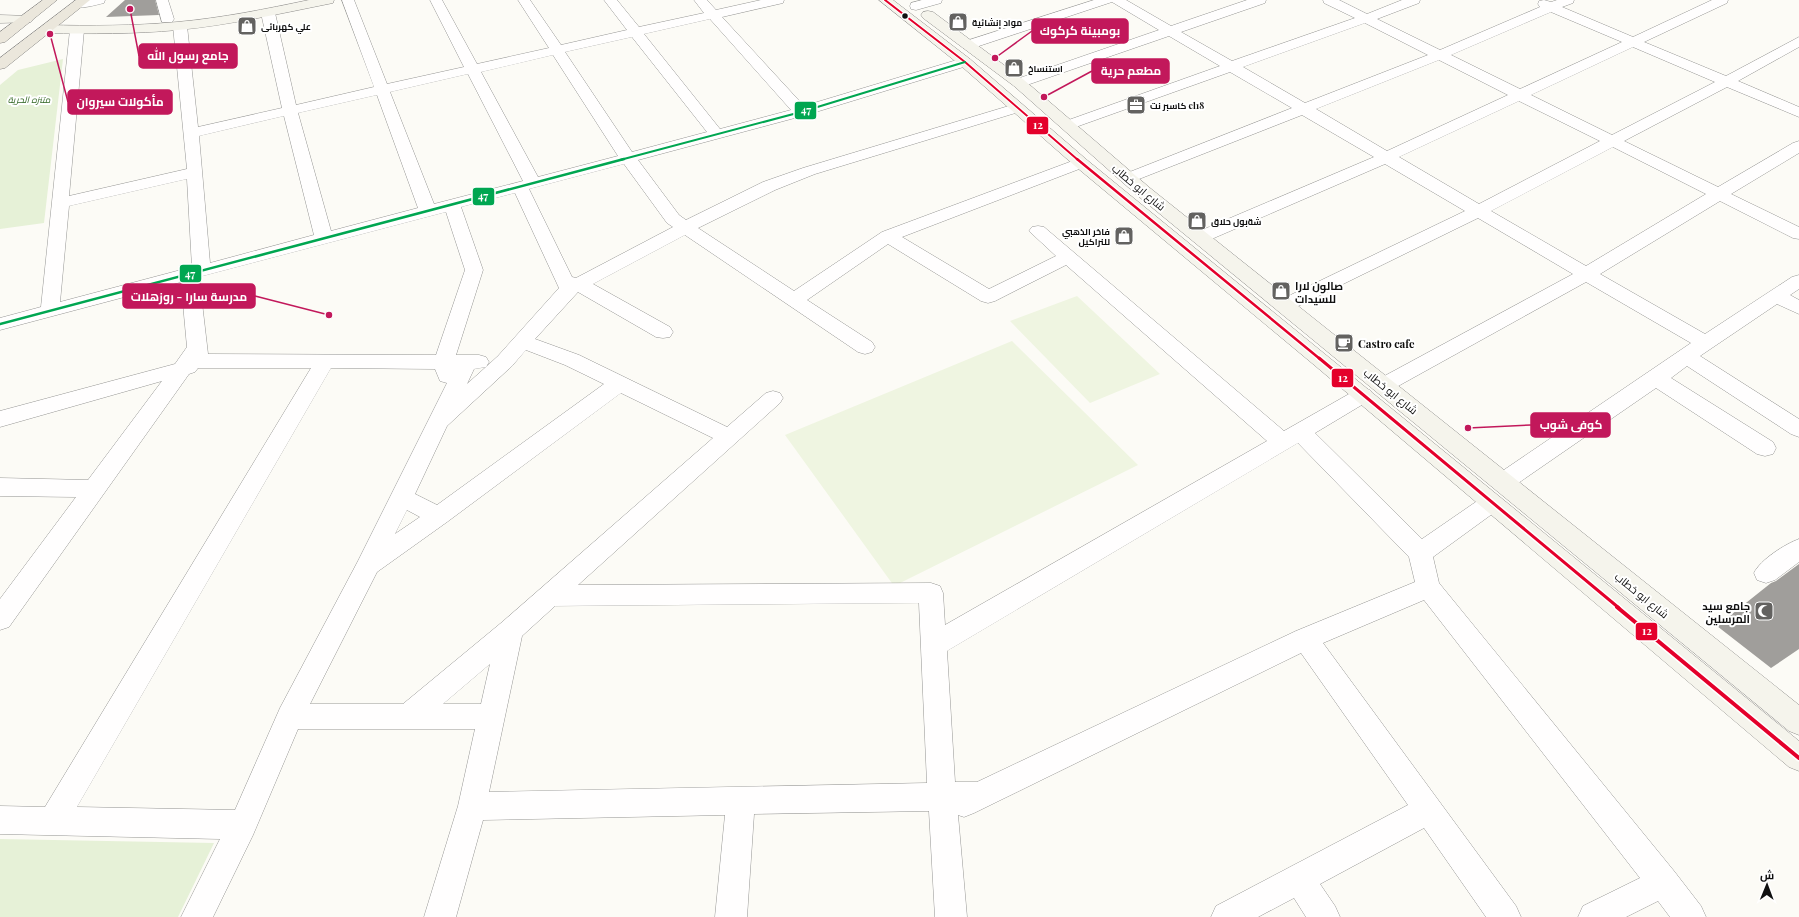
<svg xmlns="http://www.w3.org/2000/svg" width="1799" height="917" font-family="'Playfair Display',Cairo,serif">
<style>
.green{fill:#e6f1d7}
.pitch{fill:#eff5e1}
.building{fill:#a09e9b}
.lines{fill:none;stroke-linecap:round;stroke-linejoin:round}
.street-casing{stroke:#969694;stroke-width:1}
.secondary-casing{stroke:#8d8c8a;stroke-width:1}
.primary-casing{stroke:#848381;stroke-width:1}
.street{fill:#fffefe;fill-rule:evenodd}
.secondary{fill:#f5f4ec;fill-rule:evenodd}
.primary{fill:#ebe7dc;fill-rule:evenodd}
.bus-1-far3-casing{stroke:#fff;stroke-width:4}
.bus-1-far2-casing{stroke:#fff;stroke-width:5}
.bus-1-far1-casing{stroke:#fff;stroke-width:6}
.bus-1-casing{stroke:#fff;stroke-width:7}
.bus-2-far1-casing{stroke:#fff;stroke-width:4}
.bus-2-casing{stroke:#fff;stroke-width:5}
.bus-1-far3{stroke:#e4002b;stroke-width:2}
.bus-1-far2{stroke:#e4002b;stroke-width:2.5}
.bus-1-far1{stroke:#e4002b;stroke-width:3}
.bus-1{stroke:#e4002b;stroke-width:4}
.bus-2-far1{stroke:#00a651;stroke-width:2}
.bus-2{stroke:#00a651;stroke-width:2.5}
.bus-dot{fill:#101010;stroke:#fff;stroke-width:1.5}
.labels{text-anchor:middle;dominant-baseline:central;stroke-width:4;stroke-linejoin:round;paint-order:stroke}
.far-poi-label{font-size:9px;font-weight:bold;fill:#101010;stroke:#fff;text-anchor:start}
.far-park-label{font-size:9px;font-style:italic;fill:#316623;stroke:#fff}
.street-label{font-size:11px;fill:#101010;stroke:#fff}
.poi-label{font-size:11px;font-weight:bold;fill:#101010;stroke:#fff;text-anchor:start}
.leader{fill:none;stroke:#c2185b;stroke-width:1.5}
.callout-dot{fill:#c2185b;stroke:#fff;stroke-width:1.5}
.callout{fill:#c2185b;stroke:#c2185b;stroke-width:1.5}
.callout-label{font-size:12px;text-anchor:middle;font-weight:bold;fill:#fff}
.line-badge{stroke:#fff;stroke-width:1.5}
.badge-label{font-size:11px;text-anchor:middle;font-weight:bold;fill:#fff}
</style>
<rect width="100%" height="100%" fill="#fcfbf6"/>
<!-- green -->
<path class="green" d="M63,59L44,223L0,229V85L18,70Z
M0,839L214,843L178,917H0Z"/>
<!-- pitch -->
<path class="pitch" d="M1077,296L1160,374L1090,403L1010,321Z
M1012,341L1138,465L894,586L785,435Z"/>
<!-- building -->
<path class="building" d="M125,0H155L159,15L106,17Z
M1799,564V649L1771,668L1717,626L1771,583L1776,581Z"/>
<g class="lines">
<defs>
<path id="street" d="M80,0H105L104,3C95,5 83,9 74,7L73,4L74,1Z
M156,0H168L174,19L172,22H162Z
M342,0H354L387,84L464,67L430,0H442L477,64L549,48L518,0H530L561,45L627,30L604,0H617L639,27L704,13L694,0H707L716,10L761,0H784L783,3L722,17L804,106L960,59H970L972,62L970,65L806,115L638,160L679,215L686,220L763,182L803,168L1012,105L1017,103L1022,105L1025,108L1022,111L815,174L775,190L698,228L794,291L882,232L1075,160L1081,158L1087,160L1089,163L1087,166L902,237L989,289L1056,256L1029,231L1032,227L1038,226L1044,227L1284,431L1356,390L1363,388L1370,390L1373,395L1370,400L1315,433L1422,539L1483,497L1491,494L1499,497L1502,503L1499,509L1433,557L1439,583L1674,871L1701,906L1706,917H1670L1658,901L1626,917H1578L1583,906L1640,878L1424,600L1323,643L1516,906L1521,917H1486L1424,828L1320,884L1335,906L1340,917H1306L1294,898L1258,917H1211L1216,906L1408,805L1301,653L974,813L964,817L958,815L967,917H935L929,811L754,814L747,917H715L725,815L483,820L456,917H424L458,806L475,729H298L253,835L213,917H181L220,839L0,834V806L45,807L311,368H198L195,372L189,374L9,627L0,630V599L76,497L0,496V478L88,480L162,381L0,427V411L175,364L187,347L181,282L0,330V318L41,307L70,30L72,27H82L84,30L69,196L187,169L173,26L175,23H185L187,26L198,127L282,108L261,13L263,10H273L275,13L296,105L374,87ZM710,19L791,110L720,129L644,34ZM632,37L707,132L632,152L565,52ZM553,55L618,156L538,177L481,72ZM468,74L523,181L434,204L390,92ZM377,95L418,208L331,231L298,113ZM284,116L314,235L210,263L199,136ZM624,164L667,223L673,227L576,278L572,277L529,189ZM187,179L192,267L60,302L69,206ZM515,193L559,288L498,356L486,367L489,362L486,357L479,355H456L483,270L461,207ZM446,212L465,270L436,355L208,354L199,277ZM685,235L858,352L865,354L872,352L875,347L872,342L807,300L888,244L981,301L988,303L995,301L1066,265L1267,441L945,625L943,593L940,586L931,583L578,585L780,403L783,398L780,393L773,391L766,393L727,427L579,355L535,339L578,292L656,337L663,338L670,337L673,332L670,327L593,284ZM526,350L565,365L604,384L437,505L415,494L447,426L512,366ZM486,367L467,384L474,369ZM331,368L435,369L440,381L447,383L358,561L280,708L235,810L77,807ZM621,393L713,438L501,623L403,704H310L377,572L447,522ZM1298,443L1409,557L1415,582L1296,631L977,782H955L947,651ZM407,510L420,517L395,534ZM919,603L927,783L489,792L522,636L555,606ZM490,664L481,704H443Z
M922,0H942L941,3L916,10L911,9L910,6L911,3Z
M1094,0H1126L1171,26L1247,0H1266L1265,3L1181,32L1232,61L1355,18L1324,3L1323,0H1339L1367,14L1402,0H1420L1419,3L1377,19L1440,50L1540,7L1538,4L1539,1L1544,0L1551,2L1557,0H1574L1573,3L1562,7L1633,37L1712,0H1728L1727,3L1644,42L1726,76L1799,37V47L1738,81L1799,107V117L1727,87L1624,141L1718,187L1793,143L1799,141V153L1731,194L1799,227V239L1793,238L1720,201L1600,274L1705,334L1792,277L1799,275V289L1790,295L1799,300V314L1777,304L1700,356L1799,419V437L1791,434L1687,366L1671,378L1773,442L1776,448L1773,454L1765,456L1757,454L1656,388L1511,488L1503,491L1495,488L1492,482L1495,476L1691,343L1586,282L1391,390L1384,392L1377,390L1374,385L1377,380L1573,274L1478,218L1292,309L1285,311L1278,309L1276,305L1278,301L1465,211L1385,164L1207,241L1201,242L1195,241L1192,237L1195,233L1374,157L1302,115L1134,181L1128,183L1122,181L1120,178L1122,175L1292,108L1230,72L1073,128L1068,130L1063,128L1060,125L1063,122L1220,66L1169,36L1024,86L1019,87L1014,86L1012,83L1014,80L1159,30L1112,2L973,48H963L961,45L963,42ZM1551,12L1622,42L1520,89L1451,55ZM1365,23L1428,55L1305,103L1243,67ZM1633,47L1715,82L1612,135L1531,95ZM1439,60L1508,95L1387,151L1316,109ZM1519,101L1600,141L1479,204L1399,157ZM1613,147L1706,194L1586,266L1491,211Z
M1799,539V562L1775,580L1766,583L1757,580L1754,573C1760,560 1785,544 1799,539Z"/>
<path id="secondary" d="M309,0H334L333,3L328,4C278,14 229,25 178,30C134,34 91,34 47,33L42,32L40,29L42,26L47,25C91,26 134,26 177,22C222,18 266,9 309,0Z
M879,0H893L970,59L1087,160L1799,741V771L1789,767L1313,364L1075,166L960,65Z
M928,11L933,12L1024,80L1150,188L1799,705V735L1789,731L1138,196L1014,86L923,18L921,15L923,12Z
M0,15L31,16L33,19L31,22L0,23Z"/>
<path id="primary" d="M43,0H57L5,42L0,43V32Z
M76,0H90L5,68L0,69V58Z"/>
</defs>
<!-- street casing -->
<use href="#street" class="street-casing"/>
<!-- secondary casing -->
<use href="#secondary" class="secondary-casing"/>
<!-- primary casing -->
<use href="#primary" class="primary-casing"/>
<!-- street -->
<use href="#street" class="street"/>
<!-- secondary -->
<use href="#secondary" class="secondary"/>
<!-- primary -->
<use href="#primary" class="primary"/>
<defs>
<path id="bus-1-far3" d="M885,0L965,62L1078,160"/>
<path id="bus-1-far2" d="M1077,159L1320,359"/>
<path id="bus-1-far1" d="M1319,358L1619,608"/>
<path id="bus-1" d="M1617,607L1799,758"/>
<path id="bus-2-far1" d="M620,160L801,112L965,62"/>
<path id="bus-2" d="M0,324L624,159"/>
</defs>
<!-- bus-1-far3 casing -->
<use href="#bus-1-far3" class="bus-1-far3-casing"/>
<!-- bus-1-far2 casing -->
<use href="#bus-1-far2" class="bus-1-far2-casing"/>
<!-- bus-1-far1 casing -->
<use href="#bus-1-far1" class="bus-1-far1-casing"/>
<!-- bus-1 casing -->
<use href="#bus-1" class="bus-1-casing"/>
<!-- bus-2-far1 casing -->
<use href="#bus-2-far1" class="bus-2-far1-casing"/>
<!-- bus-2 casing -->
<use href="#bus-2" class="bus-2-casing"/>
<!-- bus-1-far3 -->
<use href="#bus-1-far3" class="bus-1-far3"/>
<!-- bus-1-far2 -->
<use href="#bus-1-far2" class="bus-1-far2"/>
<!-- bus-1-far1 -->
<use href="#bus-1-far1" class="bus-1-far1"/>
<!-- bus-1 -->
<use href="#bus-1" class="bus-1"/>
<!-- bus-2-far1 -->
<use href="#bus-2-far1" class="bus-2-far1"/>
<!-- bus-2 -->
<use href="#bus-2" class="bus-2"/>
</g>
<!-- icons -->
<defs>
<symbol id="shop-square" viewBox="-11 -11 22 22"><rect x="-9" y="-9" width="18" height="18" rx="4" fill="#636260" stroke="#fff"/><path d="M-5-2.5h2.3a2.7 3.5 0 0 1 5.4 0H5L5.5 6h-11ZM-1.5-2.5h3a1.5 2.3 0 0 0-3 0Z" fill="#fff"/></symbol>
<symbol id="office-square" viewBox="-11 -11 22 22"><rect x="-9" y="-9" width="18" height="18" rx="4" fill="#636260" stroke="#fff"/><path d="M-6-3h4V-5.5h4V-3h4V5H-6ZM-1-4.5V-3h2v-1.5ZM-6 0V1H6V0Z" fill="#fff"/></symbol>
<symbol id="cafe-square" viewBox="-11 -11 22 22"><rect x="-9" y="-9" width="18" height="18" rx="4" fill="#636260" stroke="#fff"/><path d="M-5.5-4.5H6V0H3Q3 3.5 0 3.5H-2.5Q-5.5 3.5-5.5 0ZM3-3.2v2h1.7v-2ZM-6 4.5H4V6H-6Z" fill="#fff"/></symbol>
<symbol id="mosque-square" viewBox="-11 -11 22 22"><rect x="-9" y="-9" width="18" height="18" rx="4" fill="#636260" stroke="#fff"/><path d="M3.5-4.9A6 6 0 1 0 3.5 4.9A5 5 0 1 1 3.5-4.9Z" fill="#fff"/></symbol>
</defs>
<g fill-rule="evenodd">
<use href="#shop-square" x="947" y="11" width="22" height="22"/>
<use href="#shop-square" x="236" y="15" width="22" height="22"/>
<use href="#shop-square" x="1003" y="57" width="22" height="22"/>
<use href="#office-square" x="1125" y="94" width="22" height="22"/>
<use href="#shop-square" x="1186" y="210" width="22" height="22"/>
<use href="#shop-square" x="1113" y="225" width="22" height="22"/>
<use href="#shop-square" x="1270" y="280" width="22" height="22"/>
<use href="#cafe-square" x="1333" y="332" width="22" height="22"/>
<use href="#mosque-square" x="1753" y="600" width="22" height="22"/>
</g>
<!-- markers -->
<circle class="bus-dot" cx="905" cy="16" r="3.5"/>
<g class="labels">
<!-- far-poi labels -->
<g class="far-poi-label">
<text x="972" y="22">مواد إنشائية</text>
<text x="261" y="26">علي كهربائى</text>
<text x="1028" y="68">استنساخ</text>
<text x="1150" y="105">كاسبر نت el18</text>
<text x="1211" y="221">شةبول حلاق</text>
<text x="1110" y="231" text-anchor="end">فاخر الذهبي<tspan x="1110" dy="10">للنراكيل</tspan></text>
</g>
<!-- far-park labels -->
<g class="far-park-label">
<text x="29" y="99">متنزه الحرية</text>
</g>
<!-- street labels -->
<g class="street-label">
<text transform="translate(1139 187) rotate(40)">شارع ابو خطاب</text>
<text transform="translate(1391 391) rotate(39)">شارع ابو خطاب</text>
<text transform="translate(1642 595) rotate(39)">شارع ابو خطاب</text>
</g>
<!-- poi labels -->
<g class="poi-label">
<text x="1295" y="285">صالون لارا<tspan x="1295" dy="13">للسيدات</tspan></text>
<text x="1358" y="343">Castro cafe</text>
<text x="1750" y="605" text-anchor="end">جامع سيد<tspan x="1750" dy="13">المرسلين</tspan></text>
</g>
</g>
<!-- callouts -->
<path class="leader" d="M995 58L1032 31M130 9L139 56M1044 97L1092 71M50 34L68 102M329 315L255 296M1468 428L1531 425"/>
<g class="callout-dot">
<circle cx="995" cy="58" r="4"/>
<circle cx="130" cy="9" r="4"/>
<circle cx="1044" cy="97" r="4"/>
<circle cx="50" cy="34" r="4"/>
<circle cx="329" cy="315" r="4"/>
<circle cx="1468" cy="428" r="4"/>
</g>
<g class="callout">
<rect x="1032" y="19" width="96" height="24" rx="4"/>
<rect x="139" y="44" width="98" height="24" rx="4"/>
<rect x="1092" y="59" width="77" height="24" rx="4"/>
<rect x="68" y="90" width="104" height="24" rx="4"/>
<rect x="123" y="284" width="132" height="24" rx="4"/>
<rect x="1531" y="413" width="79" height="24" rx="4"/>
</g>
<g class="callout-label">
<text x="1080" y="35">بومبينة كركوك</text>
<text x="188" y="60">جامع رسول الله</text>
<text x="1131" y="75">مطعم حرية</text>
<text x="120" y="106">مأكولات سيروان</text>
<text x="189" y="301">مدرسة سارا - روزهلات</text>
<text x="1571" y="429">كوفى شوب</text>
</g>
<g class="line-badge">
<rect x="794" y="101" width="23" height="19" rx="4" fill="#00a651"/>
<rect x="1026" y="116" width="23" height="19" rx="4" fill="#e4002b"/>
<rect x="472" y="187" width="23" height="19" rx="4" fill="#00a651"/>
<rect x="179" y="264" width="23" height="19" rx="4" fill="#00a651"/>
<rect x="1331" y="368" width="23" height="20" rx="4" fill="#e4002b"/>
<rect x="1635" y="622" width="23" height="19" rx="4" fill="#e4002b"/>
</g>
<g class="badge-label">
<text x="806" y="114">47</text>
<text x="1038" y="129">12</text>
<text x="483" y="200">47</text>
<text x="190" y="278">47</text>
<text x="1343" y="382">12</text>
<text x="1647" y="635">12</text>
</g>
<!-- north arrow -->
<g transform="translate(1767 885) rotate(1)" stroke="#ffffff" stroke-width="3" paint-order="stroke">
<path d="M0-3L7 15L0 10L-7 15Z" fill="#101010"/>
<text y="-6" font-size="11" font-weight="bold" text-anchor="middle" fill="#101010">ش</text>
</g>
</svg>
